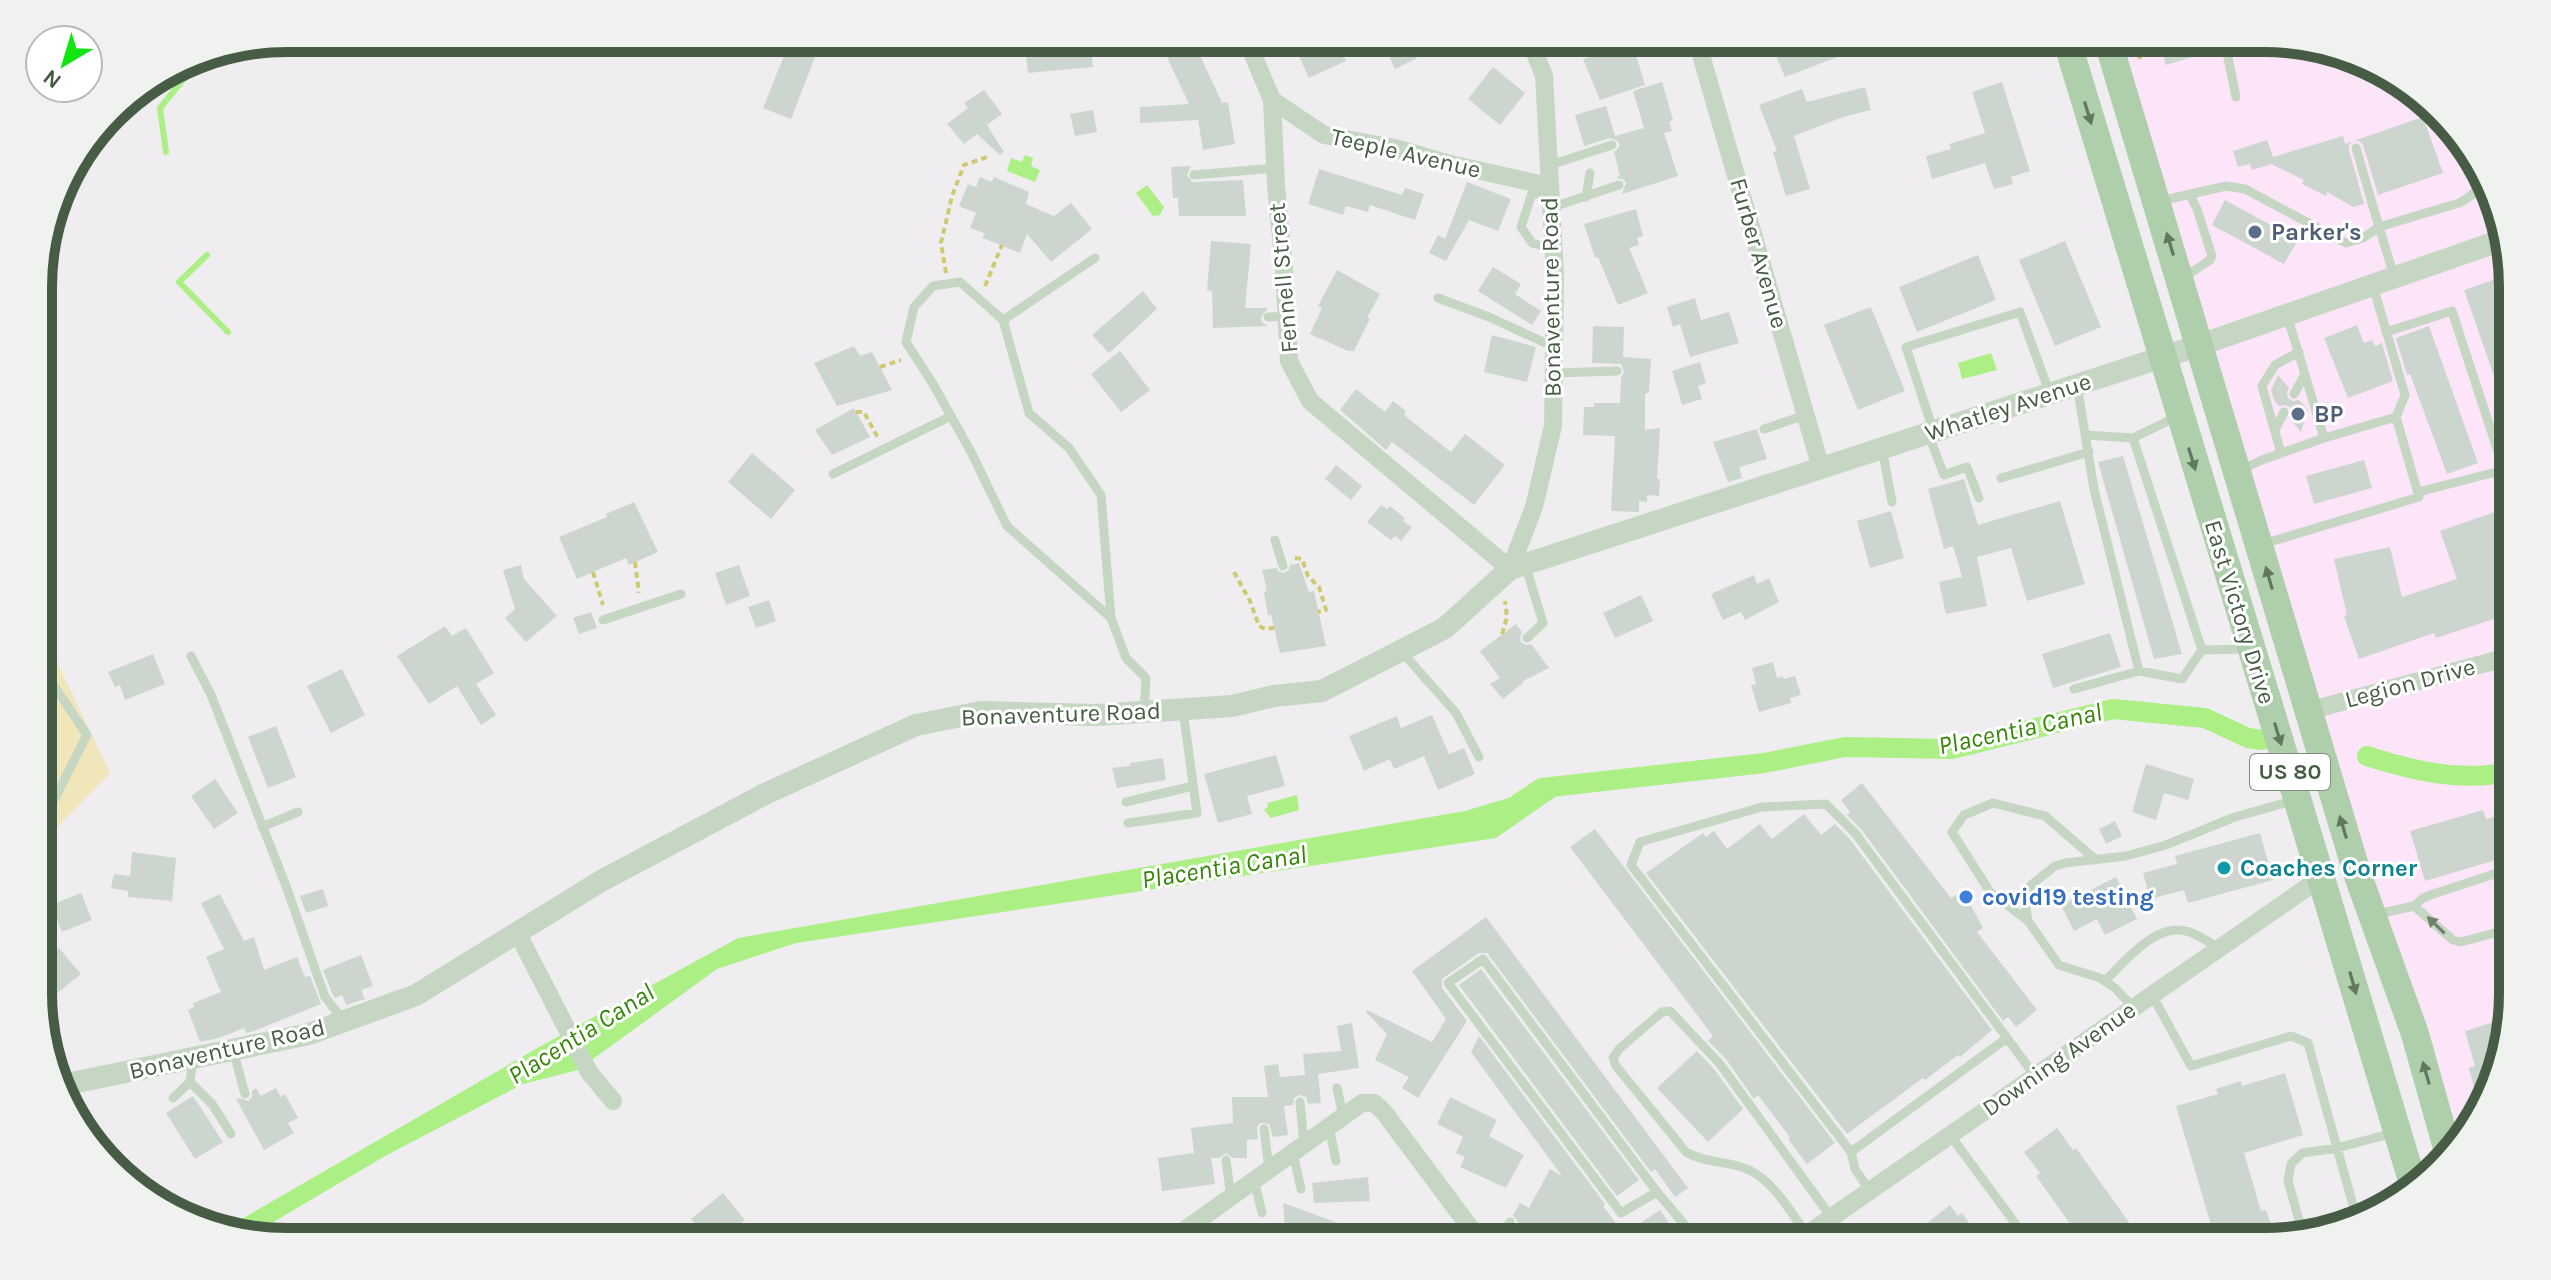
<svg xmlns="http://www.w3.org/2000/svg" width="2551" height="1280" font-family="Karla,sans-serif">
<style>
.commercial{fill:#fce5f9}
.green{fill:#f0e6b9}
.water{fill:#abef85}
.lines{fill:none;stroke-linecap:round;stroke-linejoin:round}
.stream{stroke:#abef85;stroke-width:6}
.canal{stroke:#abef85;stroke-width:20}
.building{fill:#ccd6ce}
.path{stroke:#cfca70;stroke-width:4;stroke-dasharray:6 4;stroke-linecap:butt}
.service{stroke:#c5d6c3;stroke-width:9}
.minor{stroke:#c5d6c3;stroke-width:18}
.tertiary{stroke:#c5d6c3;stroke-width:22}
.primary{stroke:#aeceac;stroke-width:28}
.oneway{fill:#61785f}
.oneway2{fill:#6d816b}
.service-dot{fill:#5c6f8a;stroke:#fff;stroke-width:3}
.culture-dot{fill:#0f9aa8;stroke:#fff;stroke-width:3}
.shop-dot{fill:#3f7fe0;stroke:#fff;stroke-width:3}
.labels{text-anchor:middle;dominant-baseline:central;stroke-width:6;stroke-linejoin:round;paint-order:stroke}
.shield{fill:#fff;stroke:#7e8d7d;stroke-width:2}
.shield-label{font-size:22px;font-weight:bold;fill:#475c45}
.street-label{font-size:24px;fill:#475c45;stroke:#fff}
.service-label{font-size:24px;font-weight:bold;fill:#4e5e75;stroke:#fff;text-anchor:start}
.culture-label{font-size:24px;font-weight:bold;fill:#0d838f;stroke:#fff;text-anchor:start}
.shop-label{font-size:24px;font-weight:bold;fill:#366cbe;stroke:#fff;text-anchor:start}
.water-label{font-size:26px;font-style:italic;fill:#36860a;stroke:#fff}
.rim{fill:none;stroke:#475c45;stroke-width:10}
</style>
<rect width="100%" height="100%" fill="#efedf0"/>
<!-- commercial -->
<path class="commercial" d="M2115,38H2264L2374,64L2471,148L2504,236L2511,263L2513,993L2487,1103L2448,1148Z"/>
<!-- green -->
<path class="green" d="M39,625L110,773L40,845Z"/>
<!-- water -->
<path class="water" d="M1025,155L1033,158L1031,166L1040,170L1035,182L1007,171L1011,158L1022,162Z
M1147,185L1164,207L1160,215L1153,216L1136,193Z
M1991,353L1997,370L1962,379L1958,363Z
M1764,763L1558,795L1496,838L796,943L717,969L578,1070L523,1084L385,1156L253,1234L226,1228L541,1046L738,938L1465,811L1542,788Z
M1297,795L1299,810L1271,818L1264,810L1268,807L1267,803Z"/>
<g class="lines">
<!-- stream -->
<path class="stream" d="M166,152L160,108L204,54
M207,255L179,282L228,332"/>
<!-- canal -->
<path class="canal" d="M2367,756C2414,771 2463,783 2512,771
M1519,803L1542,788L1764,763L1845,747L1952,749L2113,709L2205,718L2248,738L2262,740"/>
</g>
<!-- building -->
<path class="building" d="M1024,38H1090L1093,67L1028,73Z
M1169,38H1192L1222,103L1228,102L1235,144L1203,150L1198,120L1140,123V107L1189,104L1160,42Z
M1322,38H1335L1346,61L1309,78L1296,50Z
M1586,38H1631L1645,85L1600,100L1583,59L1593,56Z
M1788,38H1833L1840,56L1785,77L1771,44Z
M2158,38H2208L2213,51L2166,65Z
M1408,40L1417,58L1395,69L1386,50Z
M788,46L815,57L791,119L763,108Z
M1493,67L1525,93L1500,125L1468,99Z
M1662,82L1673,120L1669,122L1672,131L1664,133L1678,176L1622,194L1626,183L1623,179L1616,178L1620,176L1614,152L1619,147V142L1610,138L1584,146L1575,115L1606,106L1615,136L1644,128L1633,91Z
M2002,82L2030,171L2011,177L2013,184L1994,189L1985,163L1932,179L1926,156L1951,149L1949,144L1985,133L1972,92Z
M1865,87L1871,110L1843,117L1794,136L1810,189L1786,196L1773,152L1777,151L1759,105L1802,89L1807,102Z
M984,90L1002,114L987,125L1004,152L1000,155L977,134L964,144L947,124L968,108L964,103Z
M1093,110L1097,132L1075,136L1070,114Z
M2423,117L2443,173L2378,195L2363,145L2359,141H2353L2349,145V150L2364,204L2353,207L2327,192L2326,196L2302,184L2304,180L2271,164L2252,170L2250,164L2238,167L2233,151L2267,140L2273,157L2343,136L2345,144Z
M1191,166L1187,175L1192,182L1243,180L1246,216H1179L1178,198H1173L1171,167Z
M1319,169L1402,195L1405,188L1424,194L1415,220L1370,205L1368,212L1346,206L1343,215L1308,204Z
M980,177L992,182L994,177L1029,192L1026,204L1054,216L1071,203L1092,229L1051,262L1027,234L1020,253L983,238L984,233L970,228L976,213L959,206L968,184L976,187Z
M1467,182L1511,199L1498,231L1469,220L1446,261L1429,253L1438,235L1445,239Z
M2225,200L2298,240L2284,264L2212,225Z
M1636,209L1643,236L1637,238L1639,245L1629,248L1648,293L1618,305L1598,257L1595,258L1584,224Z
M1211,241L1251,244L1245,308H1268L1261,317L1262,322L1268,326L1213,328L1212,291L1207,290Z
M2065,241L2101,327L2055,346L2019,260Z
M1978,255L1996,300L1917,332L1899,287Z
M1493,267L1521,284L1515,294L1541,311L1532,325L1478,291Z
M1337,270L1380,294L1367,318L1370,319L1354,351H1348L1310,334L1322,308L1318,306Z
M2511,274V419H2509L2464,290Z
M1143,291L1157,309L1109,353L1092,335Z
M1695,298L1701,320L1729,312L1739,343L1690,357L1680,324L1673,327L1667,307Z
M1871,307L1905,391L1858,410L1824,325Z
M2357,325L2364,343L2372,340L2375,346L2382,343L2393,381L2348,398L2324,338Z
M1593,326L1624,327L1623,357L1651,359L1649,392L1645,394V430L1660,428L1657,479H1660L1659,496L1647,495V502L1639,501V512L1611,511L1615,436L1583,435L1584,407H1594V403H1620L1621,378L1624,372L1621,364L1592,363Z
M2429,326L2478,463L2447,474L2410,374L2407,375L2396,338Z
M1492,335L1536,347L1527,382L1484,372Z
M854,346L860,356L872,352L892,390L837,406L814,363Z
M1120,351L1150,390L1121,412L1091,374Z
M1700,362L1706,383L1698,386L1702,399L1682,405L1672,371Z
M2278,375L2289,388L2287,393L2288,398L2293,401L2299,400L2308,410L2301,432L2289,418L2291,412L2290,407L2284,405L2279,406L2274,400L2271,390Z
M1356,389L1385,412L1393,401L1406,411L1404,415L1451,452L1465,434L1505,465L1474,505L1392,442L1386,450L1340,410Z
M854,408L870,437L832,455L815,430Z
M1757,429L1767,459L1739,467L1742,478L1728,482L1713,442Z
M752,453L795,490L771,519L728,482Z
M2123,456L2182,654L2154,659L2098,462Z
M2364,460L2372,488L2314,504L2306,476Z
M1336,465L1362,486L1351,500L1325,479Z
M1964,479L1978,525L2060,501L2085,584L2027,601L2011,548L1977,557L1987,606L1946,614L1939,582L1962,577L1953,546L1944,549L1928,489Z
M634,502L658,552L629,565L626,558L577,579L559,537L607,517L606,514Z
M1381,505L1387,509L1390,506L1405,518L1403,521L1412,527L1401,541L1395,536L1391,540L1367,522Z
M2509,507L2512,515V613L2436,638L2434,633L2359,659L2344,616L2347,615L2334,559L2390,547L2402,597L2457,579L2440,531Z
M1891,511L1904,558L1870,568L1857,521Z
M1299,563L1309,592L1314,591L1326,646L1280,653L1271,615H1268L1264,592L1267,591L1262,570L1276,568L1279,572L1284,573L1289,570L1290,565Z
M521,565L524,579L557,616L526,642L505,618L515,609L503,570Z
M739,565L750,596L726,605L715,573Z
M1754,575L1757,584L1769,578L1779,602L1745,620L1741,612L1723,620L1711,594Z
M1641,595L1653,621L1615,638L1603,613Z
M769,600L776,621L756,628L748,607Z
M591,612L597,628L579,634L573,618Z
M1516,624L1522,632L1520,637L1521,642L1526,645L1531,644L1549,668L1523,681V683L1503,699L1490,684L1500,678L1480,651Z
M445,626L452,636L466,628L494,673L476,684L496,715L481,725L457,686L429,704L397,656Z
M2110,633L2121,667L2053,688L2042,654Z
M153,654L165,684L125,700L120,685L115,687L108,672Z
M1773,662L1777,678L1783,676L1784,679L1795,676L1801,695L1790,698L1791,703L1759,712L1751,685L1756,684L1752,668Z
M342,669L365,715L331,733L307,686Z
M1432,715L1449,754L1464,748L1475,774L1438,790L1424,756L1394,769L1390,759L1364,771L1349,736L1397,716L1401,728Z
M276,726L296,777L268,788L248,737Z
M1276,755L1285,786L1247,796L1252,814L1218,823L1204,774Z
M1163,758L1166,780L1117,788L1112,768L1130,766V763Z
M2146,764L2194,779L2188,800L2164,793L2156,820L2132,812Z
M215,779L238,813L214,829L191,796Z
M1862,783L1951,898L1963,891L1983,928L1977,932L2037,1010L2016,1027L2008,1017L2003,1021L1861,829L1847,815L1850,812L1841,800Z
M2483,810L2486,819L2512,812L2513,855L2425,881L2410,831Z
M1804,814L1821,835L1835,824L1849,838L1992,1030L1960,1057L1958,1055L1925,1080L1923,1078L1847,1134L1646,873L1703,833L1706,837L1714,831L1727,849L1760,824L1772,839Z
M2115,821L2122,836L2106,844L2099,829Z
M1595,829L1835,1143L1807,1164L1788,1139L1790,1137L1758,1095L1754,1099L1726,1059L1708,1041L1713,1036L1570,847Z
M2260,833L2273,880L2188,903L2184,890L2150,899L2143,873L2177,864L2175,856Z
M132,852L176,858L172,901L128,897V891L111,888L114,874L130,876Z
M2116,877L2137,919L2105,935L2097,919L2074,931L2061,905Z
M323,889L328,906L306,913L300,896Z
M81,893L92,920L62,932L51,905Z
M220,894L244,941L254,937L264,970L297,957L305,977L310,976L321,1004L254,1031L246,1033L244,1028L219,1038L200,1042L188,1010L194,1007L193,1003L221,992L206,957L224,949L201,903Z
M1486,917L1688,1188L1675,1197L1655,1169L1651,1172L1487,953H1479L1442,979V988L1467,1021L1418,1098L1402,1088L1409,1077L1375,1060L1387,1034L1366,1012L1367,1010L1432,1042L1446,1019L1412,971Z
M59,948L81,974L40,1007V964Z
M361,955L373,986L361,990L365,999L346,1005L342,995L335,998L332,993L323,970Z
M1481,969L1639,1180L1617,1196L1459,985Z
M2507,1018L2491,1086L2475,1091L2469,1068L2475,1066L2465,1031Z
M1352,1023L1359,1068L1318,1074L1321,1103L1308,1104L1306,1097L1300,1095L1294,1098L1293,1105L1284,1106L1288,1135L1273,1137L1269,1124L1260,1123L1257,1127L1258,1139L1247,1140V1158H1233L1226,1153L1219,1158H1211L1215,1184L1162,1191L1158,1158L1194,1153L1191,1128L1233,1123L1232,1097H1268L1264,1066L1278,1064L1280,1077L1305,1075L1303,1054L1341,1051L1337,1026Z
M1479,1036L1605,1204L1603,1206L1624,1234L1660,1210L1682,1242H1530L1514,1233L1519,1223L1513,1215L1520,1203L1529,1208L1550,1169L1562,1176L1471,1052Z
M1697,1051L1714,1069L1743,1109L1708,1142L1657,1088Z
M2285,1073L2303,1135L2244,1153L2261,1211L2266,1210L2276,1241L2216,1242L2176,1106L2218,1094L2216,1089L2241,1081L2242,1086Z
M256,1088L261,1096L276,1088L281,1097L285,1094L298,1118L288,1123L294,1133L264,1150L236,1099L239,1098L248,1101L252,1097V1091Z
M193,1096L223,1142L195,1159L166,1113Z
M1450,1097L1497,1120L1489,1136L1524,1155L1506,1188L1460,1167L1465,1157L1456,1153L1463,1137L1437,1124Z
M2057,1128L2073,1150L2076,1148L2143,1242H2083L2036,1176L2040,1173L2024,1152Z
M1368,1177L1370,1201L1314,1203L1312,1183Z
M723,1193L745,1220L717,1242H710L691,1219Z
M1283,1203L1341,1224L1285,1228Z
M1950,1205L1958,1216L1962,1213L1983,1242H1903Z"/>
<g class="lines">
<!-- path -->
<path class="path" d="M2139,59L2145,43L2157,40
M946,273L941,243L952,196L964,165L987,157
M985,286L1002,245
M880,367L901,360
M856,412H864L878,438
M1295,558L1302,559L1308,576L1319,587L1326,610L1318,612
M635,562L639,593
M593,572L603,605
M1234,572L1250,601L1259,626L1265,629L1274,628
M1502,634L1507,617L1505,601"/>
<!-- service -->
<path class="service" d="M2224,38L2236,97
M1547,166L1612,145
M1194,175L1275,168
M1549,196L1532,193L1521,227L1532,243L1553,249
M1586,197L1590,173
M2160,201L2226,186L2245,189L2346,243L2363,238L2379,227L2356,148
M1550,208L1619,185
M2394,276L2379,227L2459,203C2468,198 2476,194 2478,184L2469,147
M2183,278L2210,260L2212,256L2197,209L2190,195
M1438,298L1489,317L1554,347
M1268,317L1286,316
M1003,320L1095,258
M2386,332L2452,311L2504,470L2512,468
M1554,373L1617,371
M2077,385L2094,489L2139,671
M2294,394L2305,374
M1764,429L1806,415
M1933,430L1906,347L2020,312L2050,394
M2275,430L2284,412
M1928,433L1944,475L1967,467L1979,498
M2085,435L2133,438L2202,650L2248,649
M2133,438L2176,417
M2324,438L2396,417
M1882,448L1892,502
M2281,453L2262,386L2275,365L2299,352
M2238,471L2262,460L2324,438L2287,315
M833,474L951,416
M2001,478L2089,452
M2418,492L2504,470
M1275,540L1283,566
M2263,544L2419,497L2396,417L2405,395L2373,286
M1525,564L1543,623L1527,638
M1111,618L1101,495L1069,448L1029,413L1003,320L960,282L933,286L914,307L906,342L933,384L971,452L1007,526L1111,618L1126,658L1146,678L1144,712
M603,620L681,594
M1401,651L1456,713L1479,757
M191,656L211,695L286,886L325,997L344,1021
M39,682L53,684L87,735L55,798L40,815
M2074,689L2139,671L2182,679L2202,650
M1126,802L1193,786
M1128,823L1197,813L1183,710
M262,827L298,812
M2414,906L2453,940L2461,942L2513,928
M2377,914L2414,906L2423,898L2433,894L2513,868
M2028,921L1990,892L1952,832L1964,815L1993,803L2045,816L2096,860
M2105,981C2122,964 2151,929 2178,930C2192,930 2207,941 2219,948
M2152,995L2191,1066L2291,1036L2308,1043L2356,1216
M2134,1008L2115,988L2100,978L2059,965L2028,921L2025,903L2027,892L2031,885L2055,866L2065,863L2126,856L2166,845L2232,818L2295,800
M233,1050L245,1094
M190,1082L212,1104L231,1134
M1337,1088L1343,1116
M173,1098L190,1082L193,1058
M1300,1102L1304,1143
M1329,1127L1336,1161
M1264,1129L1269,1169
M1950,1135L2029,1242
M1851,1152L1631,865L1640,842L1762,807L1826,804L1855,833L2007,1038
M1293,1153L1301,1189
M1226,1160L1231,1197
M1254,1180L1262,1213
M1870,1191L1855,1169L1851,1152L2007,1038L2035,1076
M1657,1192L1621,1213L1448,983L1483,959L1657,1192L1699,1242
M1807,1234C1789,1211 1771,1175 1741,1167C1722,1161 1703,1162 1686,1152L1616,1066L1613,1058L1619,1049L1662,1012L1670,1011L1720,1064L1831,1217
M2303,1234L2288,1181L2291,1164L2302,1153L2337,1148L2393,1133
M1499,1242L1510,1222"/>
<!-- minor -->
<path class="minor" d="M1246,38L1272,100L1276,185L1284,268L1289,361L1310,401L1510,569L1534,507L1553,426L1555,276L1544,76L1529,38
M1696,38L1821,468
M1272,100L1324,135L1395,148L1446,163L1548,186
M2308,711L2512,656
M517,932L589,1072L613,1101
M1168,1242L1362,1103H1374L1383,1111L1481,1242
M1796,1242L2322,877"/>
<!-- tertiary -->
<path class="tertiary" d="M66,1087L72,1083L309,1034L416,995L601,881L765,794L916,725L981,712L1096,715L1232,706L1274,696L1322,691L1445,628L1510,569L2200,345L2505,239"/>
<!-- primary -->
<path class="primary" d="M2066,38C2180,422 2301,803 2414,1187
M2107,38L2357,873L2415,1034L2447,1148"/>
</g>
<!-- one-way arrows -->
<defs><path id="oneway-solid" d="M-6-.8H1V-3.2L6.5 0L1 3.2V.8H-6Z" transform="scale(2)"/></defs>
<g class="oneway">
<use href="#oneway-solid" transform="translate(2088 113) rotate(73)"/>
<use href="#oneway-solid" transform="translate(2170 244) rotate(-107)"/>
<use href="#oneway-solid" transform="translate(2192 459) rotate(73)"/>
<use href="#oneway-solid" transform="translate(2269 578) rotate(-106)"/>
<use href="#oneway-solid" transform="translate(2278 734) rotate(73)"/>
<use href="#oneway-solid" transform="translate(2343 827) rotate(-107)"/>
<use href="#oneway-solid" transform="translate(2353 983) rotate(74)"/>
<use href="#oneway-solid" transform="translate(2426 1073) rotate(-106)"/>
</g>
<use class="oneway2" href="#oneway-solid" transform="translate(2436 925) rotate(-136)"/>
<!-- markers -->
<g class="service-dot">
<circle cx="2255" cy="232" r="8"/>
<circle cx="2298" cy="414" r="8"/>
</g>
<circle class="culture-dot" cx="2224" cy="868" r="8"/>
<circle class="shop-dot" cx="1966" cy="897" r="8"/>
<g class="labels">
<!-- shield labels -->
<rect class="shield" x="2250" y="754" width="80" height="36" rx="6"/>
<g class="shield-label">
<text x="2290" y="772">US 80</text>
</g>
<!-- street labels -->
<g class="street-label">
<text transform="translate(1406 153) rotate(13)">Teeple Avenue</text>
<text transform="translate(1759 253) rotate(74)">Furber Avenue</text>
<text transform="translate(1283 278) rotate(-95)">Fennell Street</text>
<text transform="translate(1551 297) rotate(-91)">Bonaventure Road</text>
<text transform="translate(2008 407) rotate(-18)">Whatley Avenue</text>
<text transform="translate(2240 612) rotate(73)">East Victory Drive</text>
<text transform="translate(2410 683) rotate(-15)">Legion Drive</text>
<text transform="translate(1061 714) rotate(-2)">Bonaventure Road</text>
<text transform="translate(227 1049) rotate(-13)">Bonaventure Road</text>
<text transform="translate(2059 1059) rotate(-35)">Downing Avenue</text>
</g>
<!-- service labels -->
<g class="service-label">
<text x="2271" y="232">Parker's</text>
<text x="2314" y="414">BP</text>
</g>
<!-- culture labels -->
<g class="culture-label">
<text x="2240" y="868">Coaches Corner</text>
</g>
<!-- shop labels -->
<g class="shop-label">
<text x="1982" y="897">covid19 testing</text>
</g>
<!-- water labels -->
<g class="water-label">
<text transform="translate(2020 729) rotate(-12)">Placentia Canal</text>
<text transform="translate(1224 867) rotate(-9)">Placentia Canal</text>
<text transform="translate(581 1034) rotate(-32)">Placentia Canal</text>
</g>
</g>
<!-- crop -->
<path d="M0 0H2551V1280H0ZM287 52H2264A235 235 0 0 1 2499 287V993A235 235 0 0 1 2264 1228H287A235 235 0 0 1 52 993V287A235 235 0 0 1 287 52Z" fill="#f0f2f0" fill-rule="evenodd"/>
<path class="rim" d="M287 52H2264A235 235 0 0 1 2499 287V993A235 235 0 0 1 2264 1228H287A235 235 0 0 1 52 993V287A235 235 0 0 1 287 52Z"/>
<!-- north arrow -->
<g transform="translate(64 64) rotate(218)"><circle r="38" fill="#ffffff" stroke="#b5beb5" stroke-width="2"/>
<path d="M0-6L14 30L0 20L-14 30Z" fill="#12e612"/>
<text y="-12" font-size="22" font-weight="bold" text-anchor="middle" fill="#475c45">N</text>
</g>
</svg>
